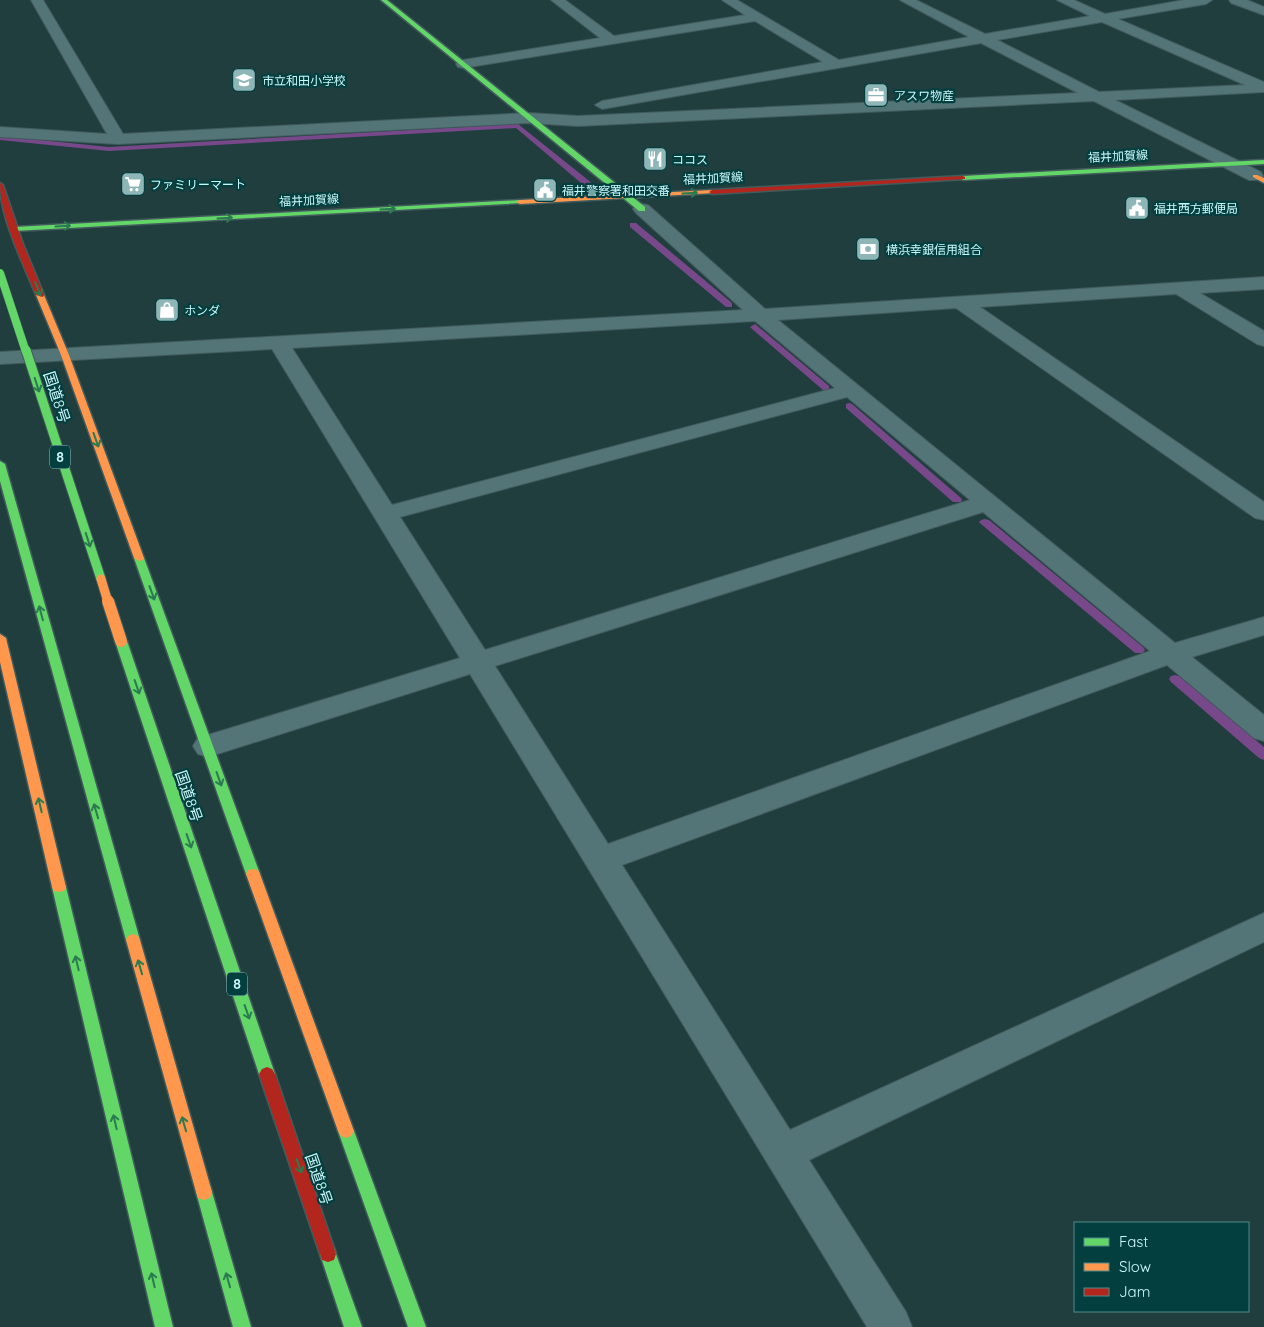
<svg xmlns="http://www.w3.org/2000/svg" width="1264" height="1327" font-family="Quicksand,'Noto Sans JP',sans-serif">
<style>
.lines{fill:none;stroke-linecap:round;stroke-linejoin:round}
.stream{fill:#78498a;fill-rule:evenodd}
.street-casing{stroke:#425b5c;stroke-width:2}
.fast-casing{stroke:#425b5c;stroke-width:3}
.slow-casing{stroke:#425b5c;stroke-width:3}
.jam-casing{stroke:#425b5c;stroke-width:3}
.street{fill:#537577;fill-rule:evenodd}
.fast{fill:#63d668;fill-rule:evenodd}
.slow{fill:#ff974d;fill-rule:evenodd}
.jam{fill:#b3261e;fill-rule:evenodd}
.fast-bridge-far1-casing{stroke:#425b5c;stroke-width:9;stroke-linecap:butt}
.fast-bridge-casing{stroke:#425b5c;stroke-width:11;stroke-linecap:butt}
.slow-bridge-far1-casing{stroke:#425b5c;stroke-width:11;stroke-linecap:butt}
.slow-bridge-casing{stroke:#425b5c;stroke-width:14;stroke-linecap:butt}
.fast-bridge-far1{stroke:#63d668;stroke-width:8}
.fast-bridge{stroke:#63d668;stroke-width:9}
.slow-bridge-far1{stroke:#ff974d;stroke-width:9}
.slow-bridge{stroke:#ff974d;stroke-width:12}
.oneway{stroke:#2a7b50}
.labels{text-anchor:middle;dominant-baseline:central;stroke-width:4.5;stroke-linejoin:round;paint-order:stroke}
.far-poi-label{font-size:12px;fill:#caf7f8;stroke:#043f40;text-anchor:start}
.far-street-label{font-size:12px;fill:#caf7f8;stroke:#043f40}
.shield{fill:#043f40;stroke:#8fc0c1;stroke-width:1}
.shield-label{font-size:14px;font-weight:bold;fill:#caf7f8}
.street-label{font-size:15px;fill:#caf7f8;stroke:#043f40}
</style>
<rect width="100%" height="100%" fill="#213e3e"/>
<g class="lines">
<!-- stream -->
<path class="stream" d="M518,124L593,184V188H587L516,128L109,151L0,140V136L109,147Z
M630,223H636L732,303V307H726L630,227Z
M755,324L829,386V390H823L752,329L750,327Z
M849,403L852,404L961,498L962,500L961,502H953L846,408V404Z
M985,519L989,520L1143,647L1145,650L1143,653H1135L981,524L979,522L981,520Z
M1175,675L1179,676L1264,747V760L1259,758L1171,682L1169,679L1171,676Z"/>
<defs>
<path id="street" d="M31,0H43L123,134L529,113L578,116L1078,93L981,43L602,109L595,105L602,101L823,62L755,21L463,68L458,67L456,64L458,61L463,60L600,38L551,0H565L614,36L745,15L722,0H737L839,60L969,37L900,0H916L985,34L1090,16L1057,0H1074L1105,14L1184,0H1212L1206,4L1118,19L1264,82V92L1115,100L1261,172L1263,176L1261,180H1249L1094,101L578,126L529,123L118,144L0,137V127L107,134ZM1102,22L1245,85L1099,92L997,40Z
M1229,0H1247L1264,7V15L1231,3Z
M642,204L648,205L765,309L1264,277V289L1200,293L1264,331V346L1257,344L1176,294L980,307L1264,502V520L1255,518L956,308L778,320L1175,643L1264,617V635L1192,657L1264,715V741L1254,738L1167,665L622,865L790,1130L1264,913V942L809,1160L906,1312L912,1327H867L470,674L208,757L198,754L193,746L198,738L460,658L272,349L0,364V352L743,310L636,213L633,209L636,205ZM755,321L835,388L392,505L292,348ZM847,397L970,500L485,650L400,517ZM983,512L1150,651L608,844L495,666Z"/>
<path id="fast" d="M381,0H387L645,207V211H639Z
M1264,160V164L963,180L960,178L963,176Z
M520,200L522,201V203L14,231L10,229L14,227Z
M0,461L5,464L140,940L138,944L133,946L128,944L126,940L0,481Z
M139,555L144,558L260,874L258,878L253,879L248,878L246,874L134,558Z
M121,637L127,641L275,1074L272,1079L267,1081L262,1079L259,1074L115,641Z
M59,882L64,883L66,887L173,1327H155L52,887L54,883Z
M346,1124L351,1126L354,1131L426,1327H408L338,1131L341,1126Z
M204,1184L210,1186L212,1192L251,1327H233L196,1192L198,1186Z
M328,1246L334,1248L336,1254L362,1327H344L320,1254L322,1248Z"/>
<path id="slow" d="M1253,175H1257L1264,178V183L1253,177Z
M712,190L714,191V193L520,204L516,202L520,200Z
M37,293L44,295L69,355L144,558L143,560L139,561L134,558L61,355L36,295Z
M0,634L6,638L66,887L64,891L59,892L54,891L52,887L0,662Z
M253,869L258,870L260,874L354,1131L351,1136L346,1138L341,1136L338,1131L246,874L248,870Z
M133,934L138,936L140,940L212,1192L210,1198L204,1200L198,1198L196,1192L126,940L128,936Z"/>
<path id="jam" d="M963,176L965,177V179L712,194L709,192L712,190Z
M0,183L3,185L23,244L44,295L43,297L36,295C23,263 0,217 0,183Z
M267,1067L272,1069L275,1074L336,1254L334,1260L328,1262L322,1260L320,1254L259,1074L262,1069Z"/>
</defs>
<!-- street casing -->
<use href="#street" class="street-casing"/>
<!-- fast casing -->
<use href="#fast" class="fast-casing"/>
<!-- slow casing -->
<use href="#slow" class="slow-casing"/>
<!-- jam casing -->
<use href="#jam" class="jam-casing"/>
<!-- street -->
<use href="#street" class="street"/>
<!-- fast -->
<use href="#fast" class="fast"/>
<!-- slow -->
<use href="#slow" class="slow"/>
<!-- jam -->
<use href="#jam" class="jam"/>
<defs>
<path id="fast-bridge-far1" d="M0,273L26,352"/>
<path id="fast-bridge" d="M26,350L101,579"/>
<path id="slow-bridge-far1" d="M101,579L108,602"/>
<path id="slow-bridge" d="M108,601L121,641"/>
</defs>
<!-- fast-bridge-far1 casing -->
<use href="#fast-bridge-far1" class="fast-bridge-far1-casing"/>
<!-- fast-bridge casing -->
<use href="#fast-bridge" class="fast-bridge-casing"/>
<!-- slow-bridge-far1 casing -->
<use href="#slow-bridge-far1" class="slow-bridge-far1-casing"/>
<!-- slow-bridge casing -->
<use href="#slow-bridge" class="slow-bridge-casing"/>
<!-- fast-bridge-far1 -->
<use href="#fast-bridge-far1" class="fast-bridge-far1"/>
<!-- fast-bridge -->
<use href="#fast-bridge" class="fast-bridge"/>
<!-- slow-bridge-far1 -->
<use href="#slow-bridge-far1" class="slow-bridge-far1"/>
<!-- slow-bridge -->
<use href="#slow-bridge" class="slow-bridge"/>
</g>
<!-- one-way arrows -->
<defs><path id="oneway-shaft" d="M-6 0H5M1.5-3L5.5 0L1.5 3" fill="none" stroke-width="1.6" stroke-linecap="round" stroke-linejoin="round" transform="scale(1.25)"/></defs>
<g class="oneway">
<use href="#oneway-shaft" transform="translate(690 193) rotate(-3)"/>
<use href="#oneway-shaft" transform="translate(388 209) rotate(-3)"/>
<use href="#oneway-shaft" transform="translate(225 218) rotate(-3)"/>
<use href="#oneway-shaft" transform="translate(63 226) rotate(-3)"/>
<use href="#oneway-shaft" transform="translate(38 289) rotate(68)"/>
<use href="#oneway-shaft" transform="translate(37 385) rotate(72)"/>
<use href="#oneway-shaft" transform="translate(96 440) rotate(70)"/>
<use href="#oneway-shaft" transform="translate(88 540) rotate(72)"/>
<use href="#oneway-shaft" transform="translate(152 593) rotate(70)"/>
<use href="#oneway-shaft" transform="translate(41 613) rotate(-105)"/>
<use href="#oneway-shaft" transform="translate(137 687) rotate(71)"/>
<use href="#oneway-shaft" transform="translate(219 779) rotate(70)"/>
<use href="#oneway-shaft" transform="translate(40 805) rotate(-103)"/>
<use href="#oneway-shaft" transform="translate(96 811) rotate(-106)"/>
<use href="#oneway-shaft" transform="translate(189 841) rotate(71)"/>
<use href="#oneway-shaft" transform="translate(77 963) rotate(-103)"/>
<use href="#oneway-shaft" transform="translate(140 967) rotate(-106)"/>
<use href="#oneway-shaft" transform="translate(247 1012) rotate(71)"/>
<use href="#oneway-shaft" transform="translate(115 1122) rotate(-103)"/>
<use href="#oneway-shaft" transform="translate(184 1124) rotate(-106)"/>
<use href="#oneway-shaft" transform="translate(299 1166) rotate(71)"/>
<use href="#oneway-shaft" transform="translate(153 1280) rotate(-103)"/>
<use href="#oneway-shaft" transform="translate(228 1280) rotate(-106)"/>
</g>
<!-- icons -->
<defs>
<symbol id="school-square" viewBox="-11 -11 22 22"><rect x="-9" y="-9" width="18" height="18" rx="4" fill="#8fb6b7" stroke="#043f40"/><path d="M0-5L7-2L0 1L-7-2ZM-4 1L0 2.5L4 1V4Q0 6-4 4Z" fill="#fff"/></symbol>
<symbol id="office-square" viewBox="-11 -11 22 22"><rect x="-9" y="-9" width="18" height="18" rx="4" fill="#8fb6b7" stroke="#043f40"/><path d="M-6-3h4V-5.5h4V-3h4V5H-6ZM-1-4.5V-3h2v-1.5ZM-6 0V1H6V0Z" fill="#fff"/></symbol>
<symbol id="restaurant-square" viewBox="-11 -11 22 22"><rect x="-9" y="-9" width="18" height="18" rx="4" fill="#8fb6b7" stroke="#043f40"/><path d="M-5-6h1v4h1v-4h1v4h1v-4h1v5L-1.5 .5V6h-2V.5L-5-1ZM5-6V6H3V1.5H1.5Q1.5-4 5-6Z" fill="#fff"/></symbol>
<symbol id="supermarket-square" viewBox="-11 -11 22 22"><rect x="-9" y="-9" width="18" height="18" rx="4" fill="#8fb6b7" stroke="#043f40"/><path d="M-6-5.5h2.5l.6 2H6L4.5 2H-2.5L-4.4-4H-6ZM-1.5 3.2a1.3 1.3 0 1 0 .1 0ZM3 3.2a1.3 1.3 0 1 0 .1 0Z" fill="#fff"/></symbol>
<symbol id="civic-square" viewBox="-11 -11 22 22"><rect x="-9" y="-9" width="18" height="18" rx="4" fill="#8fb6b7" stroke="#043f40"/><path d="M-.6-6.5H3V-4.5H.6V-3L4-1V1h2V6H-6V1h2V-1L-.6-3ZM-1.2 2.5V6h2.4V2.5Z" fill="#fff"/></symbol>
<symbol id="bank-square" viewBox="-11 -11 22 22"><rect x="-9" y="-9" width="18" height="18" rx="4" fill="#8fb6b7" stroke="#043f40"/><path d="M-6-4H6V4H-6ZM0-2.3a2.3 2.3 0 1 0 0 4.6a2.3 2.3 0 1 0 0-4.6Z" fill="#fff"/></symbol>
<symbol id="shop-square" viewBox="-11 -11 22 22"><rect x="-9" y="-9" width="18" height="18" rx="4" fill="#8fb6b7" stroke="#043f40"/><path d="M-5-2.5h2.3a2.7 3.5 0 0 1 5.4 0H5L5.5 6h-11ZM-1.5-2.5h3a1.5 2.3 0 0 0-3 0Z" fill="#fff"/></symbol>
</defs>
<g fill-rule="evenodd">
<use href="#school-square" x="230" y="66" width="28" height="28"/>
<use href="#office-square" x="862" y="81" width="28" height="28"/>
<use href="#restaurant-square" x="641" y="145" width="28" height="28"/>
<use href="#supermarket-square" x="119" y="170" width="28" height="28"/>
<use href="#civic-square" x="531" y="176" width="28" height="28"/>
<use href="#civic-square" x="1123" y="194" width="28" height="28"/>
<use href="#bank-square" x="854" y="235" width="28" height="28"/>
<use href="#shop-square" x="153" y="296" width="28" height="28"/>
</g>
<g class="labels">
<!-- far-poi labels -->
<g class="far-poi-label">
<text x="262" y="80">市立和田小学校</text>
<text x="894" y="95">アスワ物産</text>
<text x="672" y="159">ココス</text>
<text x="150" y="184">ファミリーマート</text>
<text x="562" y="190">福井警察署和田交番</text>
<text x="1154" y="208">福井西方郵便局</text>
<text x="886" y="249">横浜幸銀信用組合</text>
<text x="184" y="310">ホンダ</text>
</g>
<!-- far-street labels -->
<g class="far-street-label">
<text transform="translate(1118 156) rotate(-3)">福井加賀線</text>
<text transform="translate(713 178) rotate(-3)">福井加賀線</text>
<text transform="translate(309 200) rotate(-3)">福井加賀線</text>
</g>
<!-- shield labels -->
<g class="shield">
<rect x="50" y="445.5" width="20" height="23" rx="4"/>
<rect x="227" y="972.5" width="20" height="23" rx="4"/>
</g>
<g class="shield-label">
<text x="60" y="457">8</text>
<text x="237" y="984">8</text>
</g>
<!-- street labels -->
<g class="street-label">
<text transform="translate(57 397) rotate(72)">国道8号</text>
<text transform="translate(189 796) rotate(71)">国道8号</text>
<text transform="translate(319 1179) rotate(71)">国道8号</text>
</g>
</g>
<!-- legend -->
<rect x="1074" y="1222" width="175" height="90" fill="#043f40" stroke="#53898a"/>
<rect x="1084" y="1238" width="25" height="8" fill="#63d668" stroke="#53898a"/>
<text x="1119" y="1247" font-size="15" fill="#caf7f8">Fast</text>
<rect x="1084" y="1263" width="25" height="8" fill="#ff974d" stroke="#53898a"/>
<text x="1119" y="1272" font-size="15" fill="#caf7f8">Slow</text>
<rect x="1084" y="1288" width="25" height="8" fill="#b3261e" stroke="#53898a"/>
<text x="1119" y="1297" font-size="15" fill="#caf7f8">Jam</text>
</svg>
